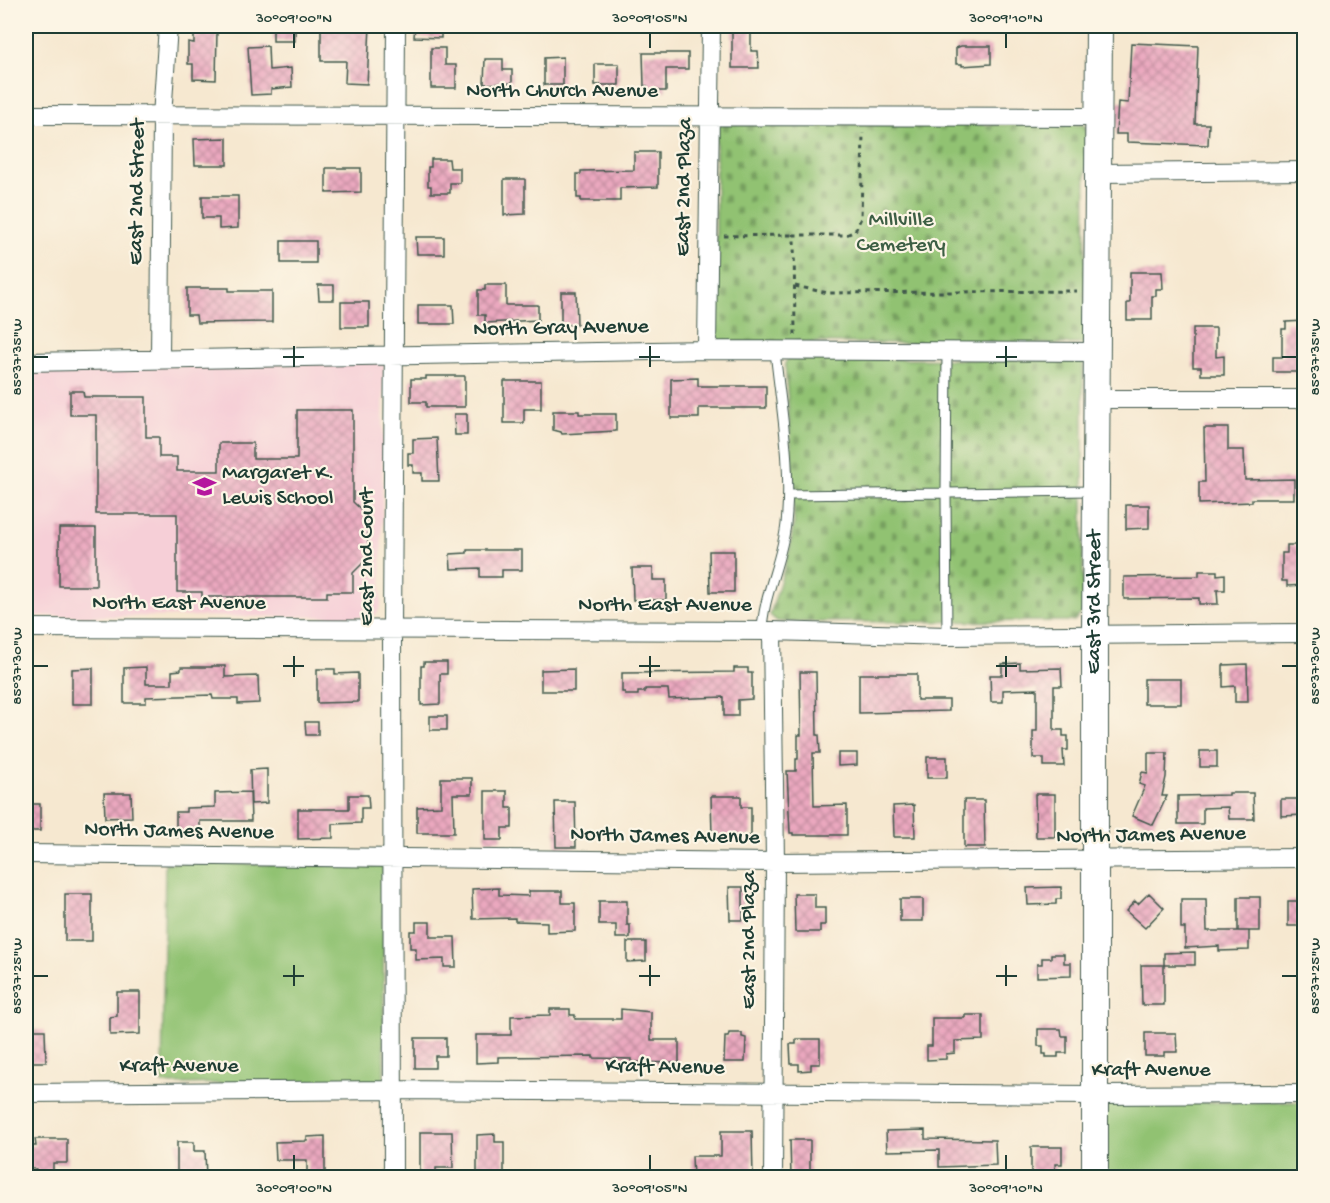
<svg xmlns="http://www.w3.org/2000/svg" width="1330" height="1203" font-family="'Gochi Hand',sans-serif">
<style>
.built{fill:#f6cfd7}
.cemetery{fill:url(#cemetery-stones);stroke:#588053;stroke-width:1.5}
.park{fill:#91c272;stroke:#588053;stroke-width:1.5}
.building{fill:url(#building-cross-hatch)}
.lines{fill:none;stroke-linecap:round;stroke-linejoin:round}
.lane-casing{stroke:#3f574b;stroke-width:11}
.street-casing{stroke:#3f574b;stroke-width:20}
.secondary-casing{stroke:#3f574b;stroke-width:28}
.path{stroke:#3f574b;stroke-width:3;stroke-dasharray:4.5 4.5;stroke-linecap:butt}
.lane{stroke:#fff;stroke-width:9}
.street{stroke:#fff;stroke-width:18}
.secondary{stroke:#fff;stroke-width:26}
.ticks{fill:none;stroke:#1f3d34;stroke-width:2}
.labels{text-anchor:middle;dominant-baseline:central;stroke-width:4.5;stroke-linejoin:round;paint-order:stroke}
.street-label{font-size:22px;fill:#1f3d34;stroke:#fcf5e5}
.park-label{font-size:22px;fill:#3c5e44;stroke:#fcf5e5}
.poi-label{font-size:22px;fill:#1f3d34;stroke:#fcf5e5;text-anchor:start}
.neatline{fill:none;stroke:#1f3d34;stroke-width:2}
.ticks-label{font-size:15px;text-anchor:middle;fill:#1f3d34}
</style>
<defs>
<pattern id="cemetery-stones" width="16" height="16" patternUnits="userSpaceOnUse" patternTransform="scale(1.5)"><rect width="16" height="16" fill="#91c272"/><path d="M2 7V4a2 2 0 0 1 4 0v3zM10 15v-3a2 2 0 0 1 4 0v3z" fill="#769f5e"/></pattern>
<pattern id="building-cross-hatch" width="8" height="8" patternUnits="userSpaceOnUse" patternTransform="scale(1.5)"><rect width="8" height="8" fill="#eba8bf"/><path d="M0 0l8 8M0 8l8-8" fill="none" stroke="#be8a9c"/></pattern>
</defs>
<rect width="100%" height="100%" fill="#fcf5e5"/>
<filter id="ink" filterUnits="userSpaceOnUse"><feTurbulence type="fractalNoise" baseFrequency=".0167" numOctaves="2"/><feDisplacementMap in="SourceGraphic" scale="12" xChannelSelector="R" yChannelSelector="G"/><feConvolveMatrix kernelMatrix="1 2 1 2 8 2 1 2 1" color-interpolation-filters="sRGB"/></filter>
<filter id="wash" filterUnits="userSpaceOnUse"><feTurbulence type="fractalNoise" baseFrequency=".008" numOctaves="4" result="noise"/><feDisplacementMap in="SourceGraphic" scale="24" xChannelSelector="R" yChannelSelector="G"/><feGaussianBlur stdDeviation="1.35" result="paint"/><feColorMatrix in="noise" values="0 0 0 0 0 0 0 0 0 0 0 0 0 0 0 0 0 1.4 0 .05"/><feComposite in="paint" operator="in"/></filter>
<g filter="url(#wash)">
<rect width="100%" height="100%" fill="#f6e8d0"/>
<!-- built -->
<path class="built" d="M384,362L381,605L377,614L370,617L26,616V369Z"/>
<!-- cemetery -->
<path class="cemetery" d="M719,124L1083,125L1086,127L1085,341L1084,344L720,342L716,337V130Z
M788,359L1083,360V612L1074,621L786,622L777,621L770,615L790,549L794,522L792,456L785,363Z"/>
<!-- park -->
<path class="park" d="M165,863L383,866L384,1082L162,1084Z
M1304,1102V1177L1104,1178L1105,1103Z"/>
<g id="blocks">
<!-- building -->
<path class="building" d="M273,26H295V41H273Z
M321,26H370L367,84L345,83L346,61H321Z
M415,26H441V38L414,37Z
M732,26H751V51H758L759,68H732Z
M194,29L217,30L216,80L193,79V64H188V42L194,43Z
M1131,43L1198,46L1195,124H1209L1208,145L1127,142V134H1116L1118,102L1128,103Z
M268,46L269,70L291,68L292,87L271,89V94L251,95L248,47Z
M961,46H991V64L962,66V64H956V48Z
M431,48H445V65H456V88H431Z
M643,53H688V69H666V91H648L647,86H644Z
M563,57V85H544V58Z
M485,59H503V70H512V83L484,84Z
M595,64H619V85H595Z
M227,138V165H195L194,139Z
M634,152H658V187L620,188V201H581V198H577V174H581V171L634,170Z
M431,159H449L450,168H460V183H450V193H431V186H428V167H431Z
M326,168H361V192L326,193Z
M504,179H525V214L504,215Z
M202,196H238V228L219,229V218H202Z
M416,237H444V254H417Z
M281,241H316V263H281Z
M1130,272H1162L1163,289H1156V296H1152V320H1127V303H1130Z
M318,285H334V300H319Z
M485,285H506V305H538V320L485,323V315H478V290H485Z
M187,288H229V291H272V322L197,323L196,315H187Z
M561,292H576L577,325H561Z
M341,302H369V327H341Z
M418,305H453L454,324H418Z
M1305,321V372H1273V357H1282V329H1286V322Z
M1193,328H1216V357L1224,356V375H1201V367H1193Z
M426,376H465V407H426V402H411V379H426Z
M698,378V386H766V408H699V418H671V379Z
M504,381H541V409H524V423H504Z
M70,391H83L84,397H146V437H159V457H177V471H219V443H253V459H297V410H353V502L368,516V558L353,573V592H327V597H202V592H177V514H96V415H70Z
M553,411H579V414H616V431L562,434L561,432L553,430Z
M454,414H467V435H455Z
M1204,428H1228V450H1244L1245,480L1294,479V499H1252V502L1199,504V482H1205Z
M437,438L439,481H422V473H413V465H408V453H413V439Z
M1126,505H1149V528L1126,529Z
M59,528H96V586H59Z
M1287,545H1299V553H1305V585L1287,586V581H1282V553H1287Z
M467,550H522V570H502V577H480V568L451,569L450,554L467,553Z
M709,551H734V592H710Z
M632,568H653V580H666V600H633Z
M1199,571H1217V575L1225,574V590H1217L1218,604H1199V598L1124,599V577L1199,576Z
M424,662H447V674H440V704L421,705V666H424Z
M1020,663V669L1061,668L1062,686H1054V730H1063V736H1068V750H1063L1064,766H1044V758H1033V731H1037V689L1003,690V702H991L990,675H1002V664Z
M1247,664L1248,702H1235V686L1223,687V665Z
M212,666H225V677L258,676L259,703L238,704V699H213L212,695L146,697V703H124V668L146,667V684H172V671L181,670V667H212Z
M93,668V704H72V669Z
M734,668H748V673H752V699L738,700V716H724V697L669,699L668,689H645V692H638V695H625V692H622V673L734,672Z
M317,669H335V674L358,673V702L317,703Z
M574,669V691H541V670Z
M800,672H816L817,735H819L820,753H813L814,806L847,805V835H793V833H790L787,771H796V759H798V735H801Z
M859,674H917V700H949V711L859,713Z
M1144,679H1181V704H1144Z
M430,716H447V730H430Z
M305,722H318V735H306Z
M1200,751H1217V767H1200Z
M838,753H857V765L838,766Z
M1148,753H1167L1166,777L1162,796H1167L1153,825L1132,816L1145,786L1139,784L1142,772L1148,773Z
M927,757H947V778H927Z
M267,769V803L251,804L250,770Z
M441,778H472V794H453L454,833H417V807L441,806Z
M485,791H507V808H512V828H502V840H485Z
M250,792L251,821H200V837H176V812H186V808L215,807V793Z
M104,793H131L132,817L105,818Z
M1229,793H1253L1254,819H1229L1228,807L1203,808V824H1178V796L1229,795Z
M1035,794H1055V837H1036Z
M349,795H368L369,808H361V823L333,824V838L298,839V809H349Z
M711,796H741V807H751V836H741V841H726V836H712Z
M1281,799H1305V815L1281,816Z
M964,800H984L985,847H964Z
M555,802H575L576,847H556Z
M26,804H40V831H26Z
M914,805L915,837H894L893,806Z
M729,887H743V920H730Z
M1061,887V899H1056V904L1028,905L1027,888Z
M499,888V895L529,896V891H562V903H575V931L547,932V922L515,921V918L473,919L472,889Z
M1149,893L1164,908L1145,928L1126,911L1135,901L1138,904Z
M65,894H92V941H65Z
M794,894H815V908H825V925H820V932H795Z
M1238,897H1260V931H1238Z
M900,899H923V921H900Z
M1181,899H1206L1207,931H1249V950L1219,951V946L1185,948V928H1181Z
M599,901H627V925H630V938H616V925H599Z
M1288,901H1305V926H1288Z
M416,922H430V937H455L456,967H444V959L416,960V948H410V931H416Z
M627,942H646V961L627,962Z
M1195,952V965H1164V953Z
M1051,954H1064V963H1071V976L1037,977V964H1042V958H1051Z
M1141,965H1164V1005H1142Z
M117,992H140V1034L110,1035V1017L117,1016Z
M550,1009H570V1015H575V1019H621V1009L651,1012V1040H679V1063L631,1062V1059L593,1058V1056L498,1057V1062L476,1063V1035H511V1016L550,1015Z
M965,1015H983V1040L955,1041V1053L946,1054V1059L927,1060V1046H932V1018H965Z
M1038,1029H1061L1062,1036H1067V1053H1058V1057H1046V1054H1043V1046H1038Z
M29,1030H45L46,1062H29Z
M729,1033H742V1037L746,1038L745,1062H724L725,1037H728Z
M1145,1033H1176L1177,1052H1164V1056H1145Z
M415,1038H446V1056H435V1068H415Z
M796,1039H820V1064H811V1070L799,1071V1064H791L790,1044H796Z
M925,1130V1139L995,1140L996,1165L939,1167V1150L887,1151L886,1131Z
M721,1131H752L753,1178H693L692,1156H721Z
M420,1132H452L453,1168H436V1178H420Z
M495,1134V1142H504V1174H477V1135Z
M325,1136V1178H307V1160H276L275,1142L307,1141V1137Z
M35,1139H67V1163H53V1178H36V1169H26V1146H36Z
M790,1140H810V1178H791Z
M177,1142H194V1151H205L206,1178H177Z
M1031,1147H1062V1164H1055L1056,1178H1031Z"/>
</g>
</g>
<g filter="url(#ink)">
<use href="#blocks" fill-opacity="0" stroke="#3f574b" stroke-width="1.5"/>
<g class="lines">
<defs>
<path id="lane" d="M947,351L946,492L947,636
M788,495L1094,491
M762,631C763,596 782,561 786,524C792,467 781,408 775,351"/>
<path id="street" d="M26,115L1098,117
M1098,173L1304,171
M707,350L711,26
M160,358L162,117L168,26
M26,362L707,350L1097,352
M1097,399H1304
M26,628L772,631L947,636L1304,633
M772,631L775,862L773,1178
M26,854L775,862L1304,858
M26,1093L393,1090L1096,1095L1304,1094
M393,1178L392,629L396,26"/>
<g id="secondary">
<path id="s1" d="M1095,1178V635L1099,26"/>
</g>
</defs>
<!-- lane casing -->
<use href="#lane" class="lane-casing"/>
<!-- street casing -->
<use href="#street" class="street-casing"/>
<!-- secondary casing -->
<use href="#secondary" class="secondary-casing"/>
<!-- path -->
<path class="path" d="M724,236L794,235
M795,286L828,293L1077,291
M795,335L794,235H846L855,231L861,218L863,133"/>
<!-- lane -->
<use href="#lane" class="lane"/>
<!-- street -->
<use href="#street" class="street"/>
<!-- secondary -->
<use href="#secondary" class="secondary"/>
</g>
</g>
<!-- ticks -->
<path class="ticks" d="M294,33V48M650,33V48M1006,33V48M294,346V367M650,346V367M1006,346V367M33,357H48M283,357H304M639,357H660M996,357H1017M1282,357H1297M294,656V677M650,656V677M1006,656V677M33,666H48M283,666H304M639,666H660M996,666H1017M1282,666H1297M294,965V986M650,965V986M1006,965V986M33,976H48M283,976H304M639,976H660M996,976H1017M1282,976H1297M294,1155V1170M650,1155V1170M1006,1155V1170"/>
<!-- icons -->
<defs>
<symbol id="school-bare" viewBox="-9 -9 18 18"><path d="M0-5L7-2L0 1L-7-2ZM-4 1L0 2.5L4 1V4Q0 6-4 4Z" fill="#b5179e" stroke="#fcf5e5" stroke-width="2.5" paint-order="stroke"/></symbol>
</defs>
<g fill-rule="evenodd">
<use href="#school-bare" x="188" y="470" width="33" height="33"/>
</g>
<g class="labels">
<!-- street labels -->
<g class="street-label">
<text x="562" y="92">North Church Avenue</text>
<text transform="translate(685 187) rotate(-89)">East 2nd Plaza</text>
<text transform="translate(138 192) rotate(-89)">East 2nd Street</text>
<text transform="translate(561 329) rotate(-1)">North Gray Avenue</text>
<text transform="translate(368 557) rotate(-90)">East 2nd Court</text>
<text stroke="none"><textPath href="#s1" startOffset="576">East 3rd Street</textPath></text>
<text x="179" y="604">North East Avenue</text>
<text x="665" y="606">North East Avenue</text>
<text transform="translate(179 832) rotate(1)">North James Avenue</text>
<text transform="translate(1151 836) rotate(-1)">North James Avenue</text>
<text transform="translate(665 837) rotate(1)">North James Avenue</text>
<text transform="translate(750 940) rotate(-90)">East 2nd Plaza</text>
<text x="179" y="1067">Kraft Avenue</text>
<text transform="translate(665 1068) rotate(1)">Kraft Avenue</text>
<text x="1151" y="1071">Kraft Avenue</text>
</g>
<!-- park labels -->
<g class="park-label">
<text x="901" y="221">Millville<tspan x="901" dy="25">Cemetery</tspan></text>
</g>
<!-- poi labels -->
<g class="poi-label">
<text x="222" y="474">Margaret K.<tspan x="222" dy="25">Lewis School</tspan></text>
</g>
</g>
<!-- margin -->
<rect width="1330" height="1203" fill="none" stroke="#fcf5e5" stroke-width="66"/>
<rect x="33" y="33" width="1264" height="1137" class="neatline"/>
<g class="ticks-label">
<text x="294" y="22">30°09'00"N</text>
<text x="650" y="22">30°09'05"N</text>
<text x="1006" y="22">30°09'10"N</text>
<text transform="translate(1314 357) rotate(-90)" y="5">85°37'35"W</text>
<text transform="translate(16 357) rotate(-90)" y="5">85°37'35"W</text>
<text transform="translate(1314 666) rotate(-90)" y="5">85°37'30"W</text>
<text transform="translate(16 666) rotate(-90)" y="5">85°37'30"W</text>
<text transform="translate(1314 976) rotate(-90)" y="5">85°37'25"W</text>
<text transform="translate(16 976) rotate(-90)" y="5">85°37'25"W</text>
<text x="294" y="1192">30°09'00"N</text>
<text x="650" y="1192">30°09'05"N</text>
<text x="1006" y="1192">30°09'10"N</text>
</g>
</svg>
